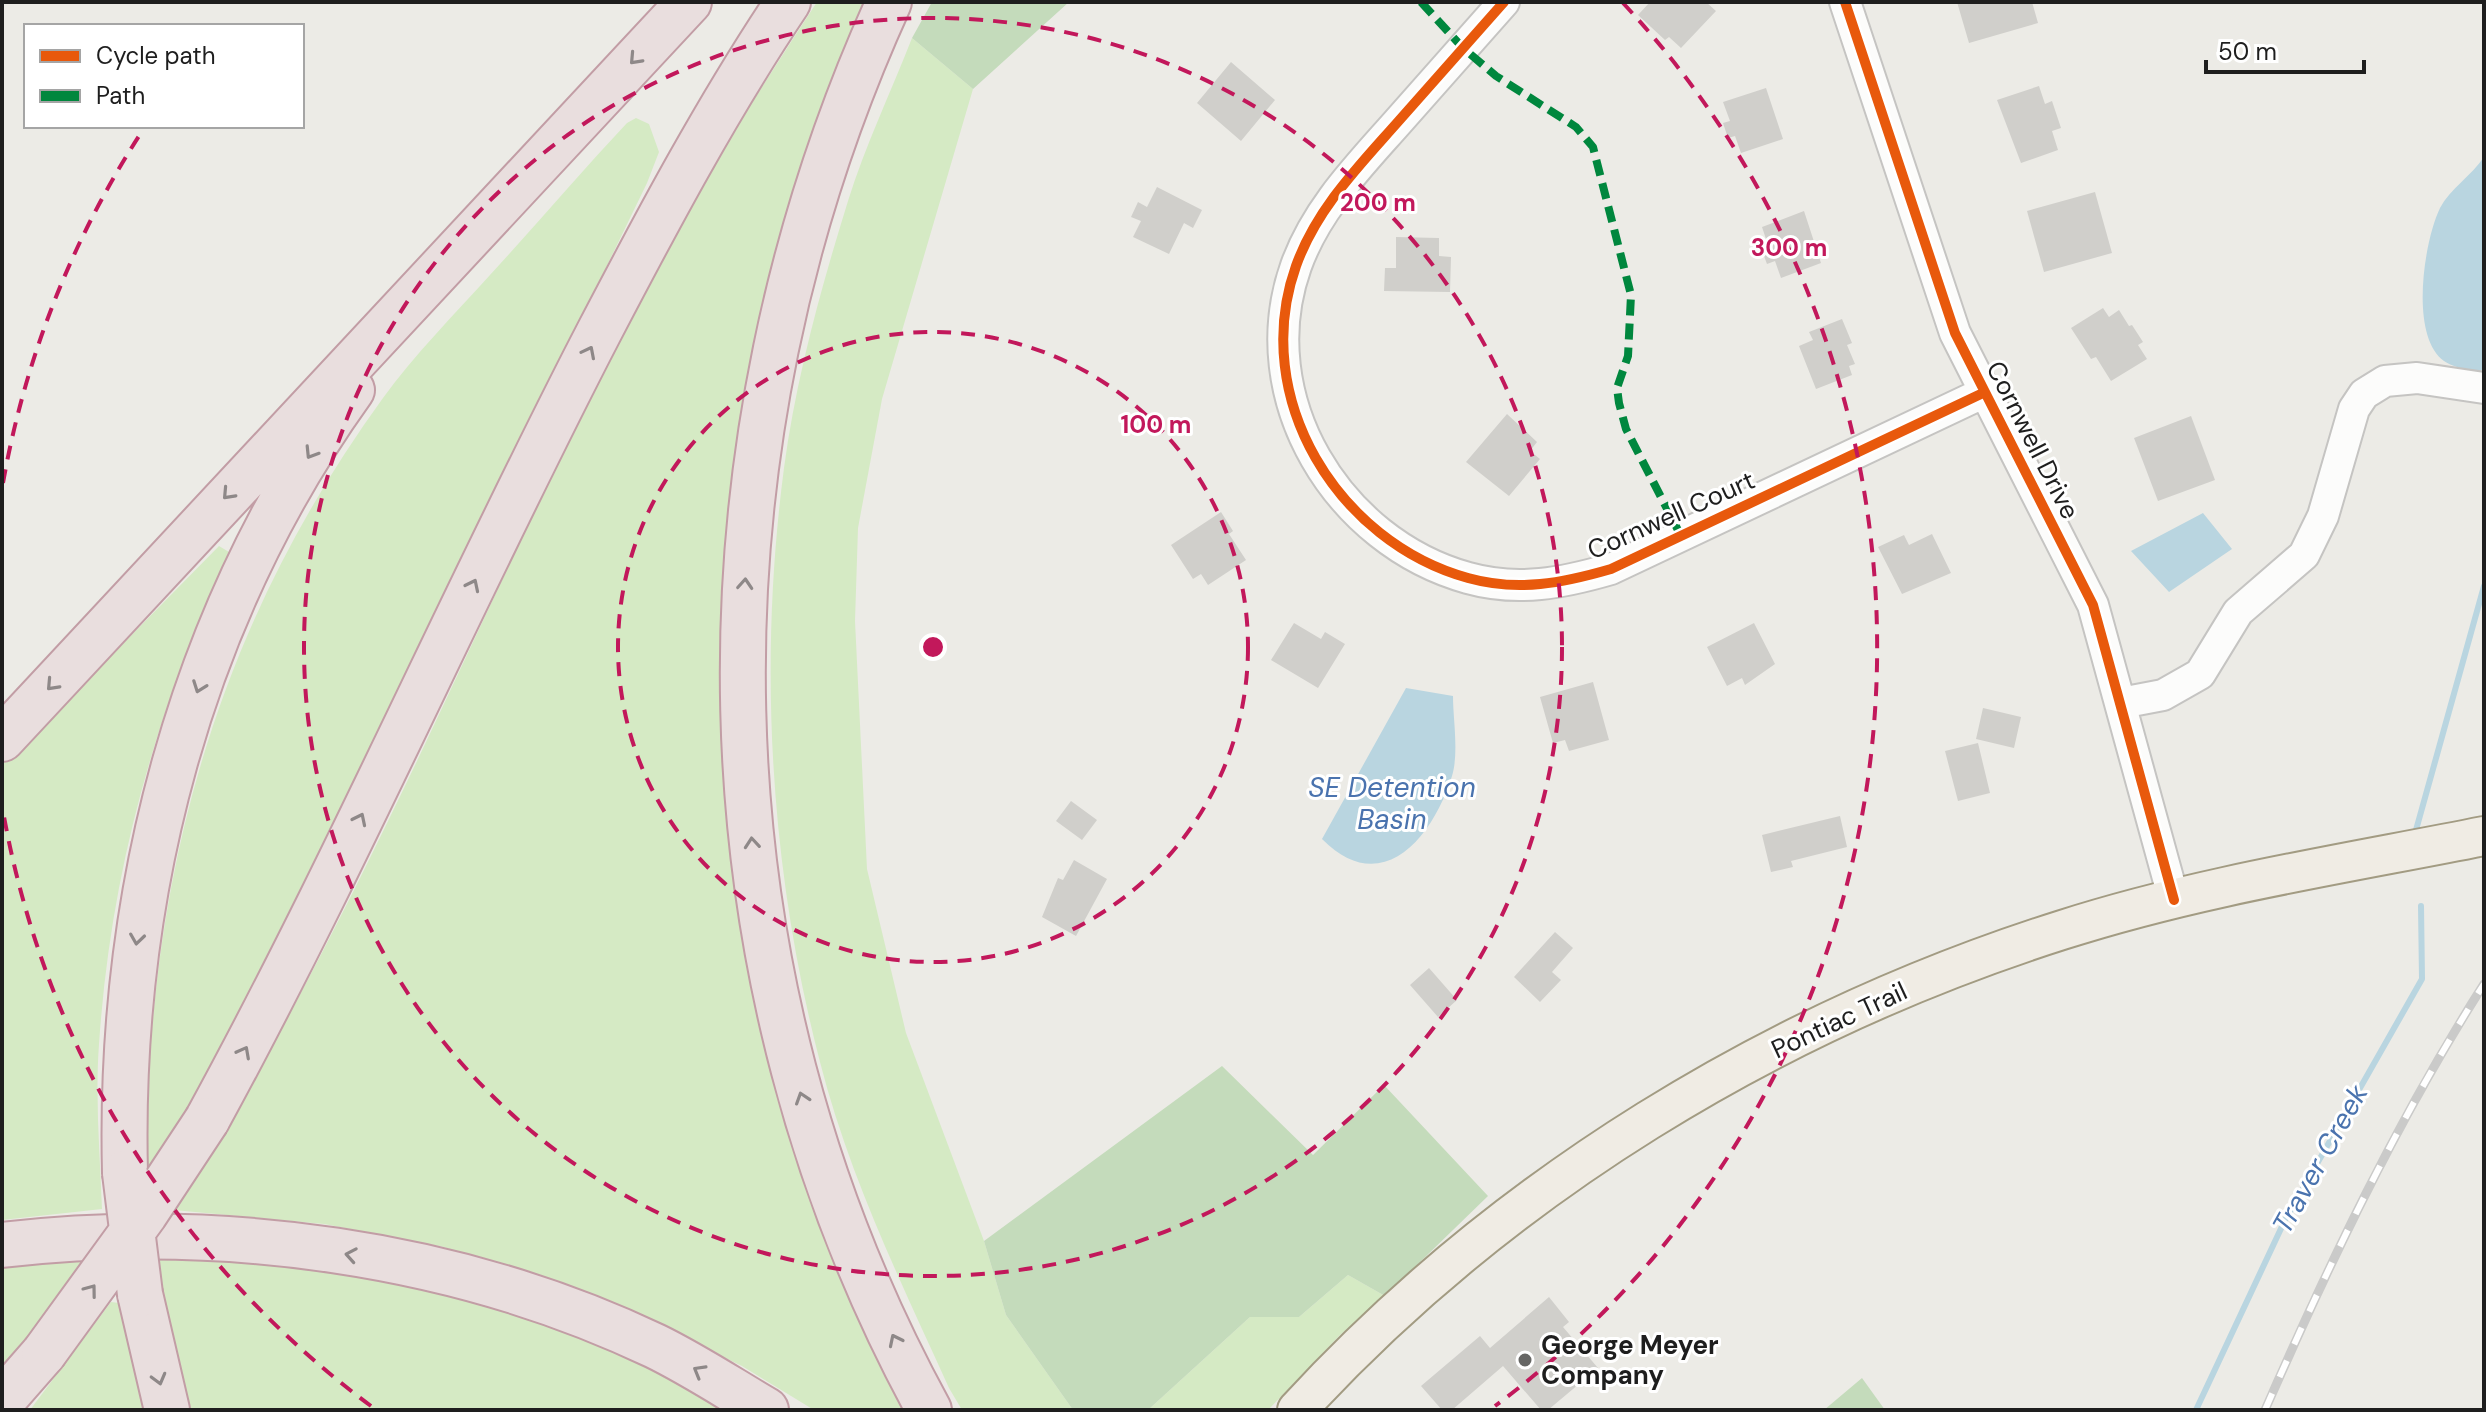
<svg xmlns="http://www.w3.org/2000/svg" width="2486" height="1412" font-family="'DM Sans',sans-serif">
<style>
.grass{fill:#d5eac4}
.forest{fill:#c4dbbb}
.water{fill:#b9d5e0}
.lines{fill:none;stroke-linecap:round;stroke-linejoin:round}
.stream{stroke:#b9d5e0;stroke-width:6}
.building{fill:#d0cfcb}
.minor-casing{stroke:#c5c4c2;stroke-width:34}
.major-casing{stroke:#a29b82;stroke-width:42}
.highway-casing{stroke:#c29da5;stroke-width:48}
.minor{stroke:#fcfcfb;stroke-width:30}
.major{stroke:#f0ece4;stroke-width:38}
.highway{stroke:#e9dede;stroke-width:44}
.rail-casing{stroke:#cacac9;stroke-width:9}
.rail{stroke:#fff;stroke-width:6;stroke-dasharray:18;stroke-linecap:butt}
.highway-bridge-casing{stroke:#c29da5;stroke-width:48;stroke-linecap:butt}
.highway-bridge{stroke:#e9dede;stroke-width:44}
.quiet{stroke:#00873e;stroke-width:8;stroke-dasharray:16 8;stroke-linecap:butt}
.cycleway-casing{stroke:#fff;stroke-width:15}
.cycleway{stroke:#e8590c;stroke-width:10}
.oneway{stroke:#8e8888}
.ring{fill:none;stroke:#c2185b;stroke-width:4;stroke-dasharray:14 10}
.poi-dot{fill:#666664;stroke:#fff;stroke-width:3}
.labels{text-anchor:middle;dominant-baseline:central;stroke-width:6;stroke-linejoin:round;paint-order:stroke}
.street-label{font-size:26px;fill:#1e1e1e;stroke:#fff}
.poi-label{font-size:26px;font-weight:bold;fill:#1e1e1e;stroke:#fff;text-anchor:start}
.water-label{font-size:28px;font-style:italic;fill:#4a73ae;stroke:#fff}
.centre{fill:#c2185b;stroke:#fff;stroke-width:4}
.ring-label{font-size:24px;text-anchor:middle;font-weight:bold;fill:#c2185b;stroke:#fff;stroke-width:6;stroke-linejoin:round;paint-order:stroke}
</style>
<rect width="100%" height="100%" fill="#ecebe6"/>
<!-- grass -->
<path class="grass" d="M817,2H866C699,368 670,808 809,1189C837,1265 871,1338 907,1410H814L742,1366L612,1304L444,1247L324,1224L174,1210C365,914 490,583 652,272C701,179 760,90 817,2Z
M912,38L973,89L882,399L858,528L855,621L867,869L906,1033L984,1241L1006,1315L1073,1410H962L949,1388C901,1282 849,1176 820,1062C770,870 758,665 784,468C796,378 821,288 848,201C865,146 891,92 912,38Z
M636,118L649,124L659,152L647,183L335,827L219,1057L154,1168H146C147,882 213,632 383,398C415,354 453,316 490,275C536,225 580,173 627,123Z
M219,546L229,552C156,712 111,868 99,1044C95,1099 100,1154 102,1209L2,1220V765L100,662L107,660Z
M158,1254L274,1261L400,1283L477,1302L593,1340L731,1410H189L164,1309Z
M90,1257L2,1373V1263Z
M1348,1275L1385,1296L1340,1335L1268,1410H1148L1250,1317H1299Z
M111,1302L119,1303L143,1410H30Z"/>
<!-- forest -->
<path class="forest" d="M932,2H1069L973,89L912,38Z
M1222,1066L1313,1155L1384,1085L1488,1196L1385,1296L1348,1275L1299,1317H1250L1148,1410H1073L1006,1315L984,1241Z
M1862,1378L1885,1410H1824Z"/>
<!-- water -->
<path class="water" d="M2484,157V369C2474,374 2453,367 2444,361C2409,336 2424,241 2440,208C2450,189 2472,175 2484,157Z
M2203,513L2232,549L2169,592L2131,551Z
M1406,688L1453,696C1453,719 1459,753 1452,776C1433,837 1382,900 1322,839Z"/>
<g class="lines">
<!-- stream -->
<path class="stream" d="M2416,830L2484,586
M2196,1410L2285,1220L2422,979L2421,906"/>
</g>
<!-- building -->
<path class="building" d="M1650,2H1706L1716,11L1681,48L1669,37L1665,40L1638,15Z
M1957,2H2032L2038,23L1969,43Z
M1231,62L1275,100L1241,141L1197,103Z
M2039,86L2045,104L2052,101L2061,128L2052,131L2058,150L2021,163L1997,100Z
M1766,88L1783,139L1741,153L1735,136L1728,138L1723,123L1730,121L1723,102Z
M1157,187L1202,210L1193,228L1184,223L1169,254L1133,237L1141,221L1131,217L1138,202L1147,207Z
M2095,192L2112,253L2044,272L2027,211Z
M1804,211L1821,263L1781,278L1775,261L1767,264L1761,248L1768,245L1762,227Z
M1396,237L1439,238V256L1451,257L1450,292L1384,291L1385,268H1396Z
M2103,308L2109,317L2119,310L2129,326L2132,325L2143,342L2138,345L2147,359L2111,381L2096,357L2091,359L2071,328Z
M1842,319L1852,343L1847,345L1855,364L1849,366L1852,375L1816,389L1799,346L1813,340L1809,332Z
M1507,414L1537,442L1530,451L1540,459L1509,496L1466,462Z
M2191,416L2215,480L2158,501L2134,438Z
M1221,512L1233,531L1229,534L1246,560L1208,585L1201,574L1193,579L1171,545Z
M1932,534L1951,573L1902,594L1878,547L1904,535L1909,545Z
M1294,623L1321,639L1325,632L1345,644L1318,688L1271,660Z
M1754,623L1775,664L1745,685L1742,678L1727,686L1707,647Z
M1593,682L1609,740L1569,751L1565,740L1553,743L1540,697Z
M1983,708L2021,717L2014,748L1976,739Z
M1978,743L1990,793L1958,801L1945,751Z
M1071,801L1097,820L1082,840L1056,821Z
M1840,816L1847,847L1791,861L1793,867L1771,872L1762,835Z
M1074,860L1107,879L1076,936L1042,917L1058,878L1063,880Z
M1555,932L1573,948L1552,972L1561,980L1540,1002L1514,977Z
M1429,968L1457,1000L1438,1017L1410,985Z
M1549,1297L1569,1322L1563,1327L1598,1368L1548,1410H1541L1503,1366L1452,1410H1442L1421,1386L1480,1336L1490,1348Z"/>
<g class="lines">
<defs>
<path id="minor" d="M1504,2C1468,43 1432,83 1396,124C1357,168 1316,210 1296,266C1249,398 1338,542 1468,578C1518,592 1563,583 1611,569L1983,393
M1845,2L1955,333L2093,605L2174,900
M2121,703L2163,695L2200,674L2238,612L2304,555L2323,516L2354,409L2364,394L2385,381L2417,378L2484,388"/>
<path id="major" d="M1297,1410C1503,1186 1772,1022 2062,930C2199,886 2343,864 2484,836"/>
<path id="highway" d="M889,2C685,450 691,975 929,1410
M2,739L689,2
M207,1120C348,862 464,592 599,332C658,219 717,108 788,2
M125,1173C118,896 189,617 352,390
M2,1245C221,1220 455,1251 655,1346C694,1365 730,1389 766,1410
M140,1294L167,1410
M2,1401L44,1353"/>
</defs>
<!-- minor casing -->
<use href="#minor" class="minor-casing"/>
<!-- major casing -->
<use href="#major" class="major-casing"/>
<!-- highway casing -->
<use href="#highway" class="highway-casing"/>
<!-- minor -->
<use href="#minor" class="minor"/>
<!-- major -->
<use href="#major" class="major"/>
<!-- highway -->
<use href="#highway" class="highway"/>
<defs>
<path id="rail" d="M2265,1410C2329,1264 2398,1119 2484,984"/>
</defs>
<!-- rail casing -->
<use href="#rail" class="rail-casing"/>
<!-- rail -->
<use href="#rail" class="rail"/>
<defs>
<path id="highway-bridge" d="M125,1173L140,1294
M44,1353L145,1214L207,1120"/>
</defs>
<!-- highway-bridge casing -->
<use href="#highway-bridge" class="highway-bridge-casing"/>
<!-- highway-bridge -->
<use href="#highway-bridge" class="highway-bridge"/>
<!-- quiet -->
<path class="quiet" d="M1421,2L1463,48L1496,76L1576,127L1593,147L1631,295L1628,356L1617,388L1619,403L1626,429L1681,536"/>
<defs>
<path id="cycleway" d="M1504,2C1468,43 1432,83 1396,124C1357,168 1316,210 1296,266C1249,398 1338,542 1468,578C1518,592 1563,583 1611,569L1983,393
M1845,2L1955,333L2093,605L2174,900"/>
</defs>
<!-- cycleway casing -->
<use href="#cycleway" class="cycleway-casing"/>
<!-- cycleway -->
<use href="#cycleway" class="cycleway"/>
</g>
<!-- one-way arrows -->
<defs><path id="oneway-chevron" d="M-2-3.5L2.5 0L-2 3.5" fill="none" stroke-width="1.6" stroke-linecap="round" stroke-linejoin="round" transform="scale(2)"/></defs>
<g class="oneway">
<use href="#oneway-chevron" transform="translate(635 59) rotate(133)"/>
<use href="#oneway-chevron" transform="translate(589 352) rotate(-63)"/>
<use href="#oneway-chevron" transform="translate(311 453) rotate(122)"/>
<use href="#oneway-chevron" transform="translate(228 494) rotate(133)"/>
<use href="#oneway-chevron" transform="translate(745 584) rotate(-86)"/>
<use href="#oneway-chevron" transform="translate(473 585) rotate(-64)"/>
<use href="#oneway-chevron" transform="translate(52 685) rotate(133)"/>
<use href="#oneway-chevron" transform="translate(199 687) rotate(110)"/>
<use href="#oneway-chevron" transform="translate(360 819) rotate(-64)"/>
<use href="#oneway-chevron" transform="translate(752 843) rotate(-95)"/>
<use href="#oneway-chevron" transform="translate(137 939) rotate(98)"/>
<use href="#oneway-chevron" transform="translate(244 1052) rotate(-62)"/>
<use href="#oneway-chevron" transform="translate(802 1098) rotate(-108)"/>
<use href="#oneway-chevron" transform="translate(351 1255) rotate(-170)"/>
<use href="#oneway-chevron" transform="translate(91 1290) rotate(-53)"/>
<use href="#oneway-chevron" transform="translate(895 1340) rotate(-116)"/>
<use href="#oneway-chevron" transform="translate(699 1371) rotate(-150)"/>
<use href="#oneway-chevron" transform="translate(159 1379) rotate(75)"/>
</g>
<!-- distance rings -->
<g class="ring">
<circle cx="933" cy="647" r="315"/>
<circle cx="933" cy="647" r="629"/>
<path d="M371 1406A944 944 0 0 1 3 811M3 483A944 944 0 0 1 141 133M1623 3A944 944 0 0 1 1495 1406"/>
</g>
<!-- markers -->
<circle class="poi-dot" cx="1525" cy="1360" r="8"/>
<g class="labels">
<!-- street labels -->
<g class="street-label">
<text transform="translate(2033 440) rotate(63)">Cornwell Drive</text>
<text transform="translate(1671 515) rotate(-24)">Cornwell Court</text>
<text transform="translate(1839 1020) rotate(-25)">Pontiac Trail</text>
</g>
<!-- poi labels -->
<g class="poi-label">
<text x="1541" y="1345">George Meyer<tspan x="1541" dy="30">Company</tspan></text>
</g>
<!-- water labels -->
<g class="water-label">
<text x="1392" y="787">SE Detention<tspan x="1392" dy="32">Basin</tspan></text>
<text transform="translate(2320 1159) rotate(-61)">Traver Creek</text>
</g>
</g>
<circle cx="933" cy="647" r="12" class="centre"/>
<g class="ring-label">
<text x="1378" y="211">200 m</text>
<text x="1789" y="256">300 m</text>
<text x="1156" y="433">100 m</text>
</g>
<!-- border -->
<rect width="2486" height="1412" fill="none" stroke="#1e1e1e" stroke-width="8"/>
<!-- legend -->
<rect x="24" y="24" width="280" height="104" fill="#ffffff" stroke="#a5a5a5" stroke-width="2"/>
<rect x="40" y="50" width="40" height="12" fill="#e8590c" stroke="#a5a5a5" stroke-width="2"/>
<text x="96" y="64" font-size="24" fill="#1e1e1e">Cycle path</text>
<rect x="40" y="90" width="40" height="12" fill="#00873e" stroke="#a5a5a5" stroke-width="2"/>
<text x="96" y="104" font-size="24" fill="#1e1e1e">Path</text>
<!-- scale -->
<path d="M2206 60v12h158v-12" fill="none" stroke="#1e1e1e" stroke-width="4"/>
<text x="2218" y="60" font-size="24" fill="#1e1e1e" stroke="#ffffff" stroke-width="6" paint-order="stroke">50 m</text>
</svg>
